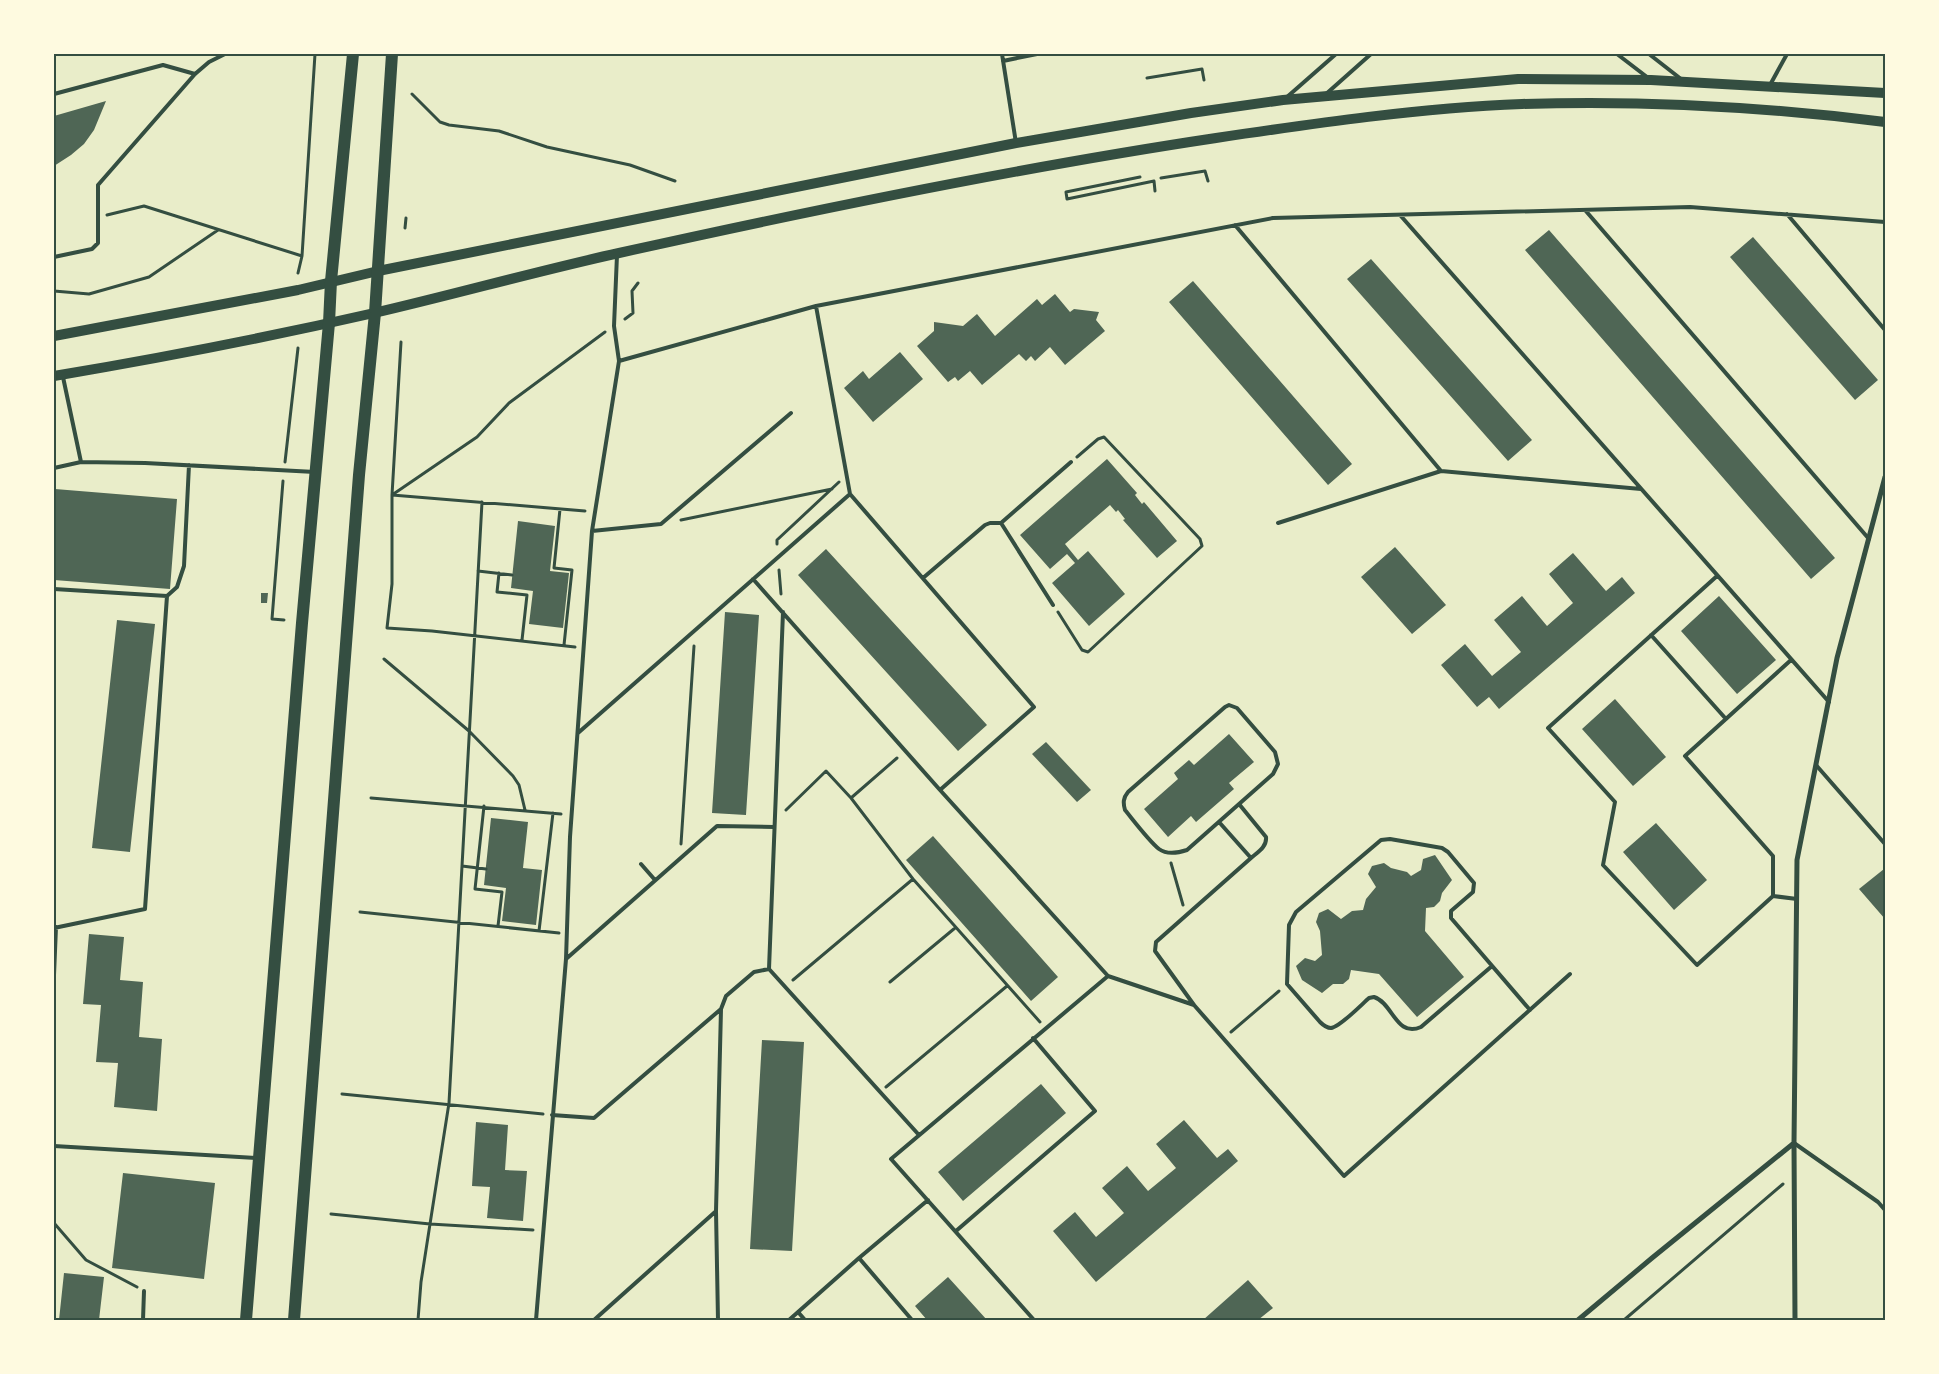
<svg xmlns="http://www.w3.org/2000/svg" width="1939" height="1374" font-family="'Source Serif 4',serif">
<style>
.building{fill:#4f6655}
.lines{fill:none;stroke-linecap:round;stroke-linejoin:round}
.path{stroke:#344e41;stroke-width:3}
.service{stroke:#344e41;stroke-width:4}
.minor{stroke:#344e41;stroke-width:5}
.secondary{stroke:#344e41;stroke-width:10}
.primary{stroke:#344e41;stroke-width:12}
.neatline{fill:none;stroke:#344e41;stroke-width:2}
</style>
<rect width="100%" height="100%" fill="#e9edc9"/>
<!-- building -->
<path class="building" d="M106,101L94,130L84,144L71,155L54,166V116Z
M1549,230L1835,558L1811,579L1525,250Z
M1753,237L1878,380L1855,400L1730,257Z
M1371,259L1532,440L1508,461L1347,279Z
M1193,281L1352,464L1328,485L1169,302Z
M1055,294L1070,312L1074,309L1099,312L1096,320L1105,331L1065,365L1050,347L1035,361L1031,356L1026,361L1019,354L982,385L970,371L958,381L955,377L948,382L917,346L934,331V322L963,326L977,314L995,336L1037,299L1042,305Z
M900,352L923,379L873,422L844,388L863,371L869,379Z
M1107,459L1137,493L1135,495L1142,504L1144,502L1177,541L1157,558L1123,520L1125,519L1118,510L1116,512L1110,505L1065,544L1078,560L1088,551L1125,594L1089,626L1052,583L1075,563L1067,554L1050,569L1020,535Z
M55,489L177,499L170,589L54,580Z
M518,521L555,526L550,571L569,573L563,628L529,624L533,591L511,588Z
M1395,547L1446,605L1412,634L1361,577Z
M826,549L987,725L958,751L798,575Z
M1573,553L1606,591L1622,577L1635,593L1499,709L1489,697L1477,707L1441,665L1465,644L1492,676L1521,652L1494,620L1522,596L1547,626L1573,603L1549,574Z
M261,593H268L267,603H261Z
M1719,596L1776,660L1737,694L1681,631Z
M725,612L759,615L746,815L712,813Z
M117,620L155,624L130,852L92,848Z
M1615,699L1666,757L1633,786L1582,729Z
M1229,734L1254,762L1229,783L1234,789L1196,822L1191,816L1168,837L1144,809L1178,779L1174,773L1189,760L1194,765Z
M1046,742L1091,790L1077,802L1032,754Z
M491,818L528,822L523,868L542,870L536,925L502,921L506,888L484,885Z
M1656,823L1707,880L1674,910L1623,852Z
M933,836L1058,977L1031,1001L906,860Z
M1435,855L1452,880L1442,893L1440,901L1434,907L1426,908L1425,931L1464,977L1417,1017L1379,974L1351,970L1349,979L1343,984H1333L1322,993L1302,980L1296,966L1305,958L1315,961L1322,955L1320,931L1316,922L1319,913L1328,909L1341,919L1352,911L1363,910L1366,899L1376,887L1368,874L1372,866L1384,863L1391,868L1407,872L1411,876L1421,870L1423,859Z
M1884,869L1885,870V919L1859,889Z
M89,934L124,937L120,980L143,982L139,1037L162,1039L157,1111L114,1107L118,1063L96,1062L101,1005L83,1004Z
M762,1040L804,1042L792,1251L750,1249Z
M1041,1084L1066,1113L963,1201L938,1172Z
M1184,1120L1217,1158L1228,1149L1238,1161L1096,1282L1053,1231L1075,1212L1096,1237L1124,1213L1102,1188L1127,1166L1148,1191L1176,1168L1156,1144Z
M476,1122L508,1125L505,1170L527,1171L523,1221L487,1218L490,1187L472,1186Z
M123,1173L215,1183L204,1279L112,1268Z
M64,1273L104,1277L99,1320H59Z
M948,1277L987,1320H927L915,1306Z
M1248,1280L1273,1308L1258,1320H1203Z"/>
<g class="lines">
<!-- path -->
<path class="path" d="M1147,78L1202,69L1204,80
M412,94L440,122L449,125L499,131L547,147L630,165L675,181
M1140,177L1066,192L1067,199L1154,181L1155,191
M1161,178L1205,171L1208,181
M107,215L144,206L302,256
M405,228L406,218
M298,273L302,256L315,54
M54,291L89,294L149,277L218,230
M625,319L633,313L632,291L638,283
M401,342L392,495L585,511
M285,462L298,348
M283,481L272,619L284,620
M482,502L449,1103L430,1224L533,1230
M560,509L554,568L572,570L564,645
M681,520L832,489
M777,544V540L839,482
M779,570L781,594
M478,571L512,575
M499,573L497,592L527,595L522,640
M1058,612L1082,650L1088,652L1202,546L1200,539L1104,437L1098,439L1077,457
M575,647L432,631L387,628L392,584V495L477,437L509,403L605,332
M384,659L469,731L513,776L519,785L525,810
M371,798L561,814
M851,798L913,879L1040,1022
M484,806L475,889L502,892L498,926
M786,810L826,771L851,798L897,758
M681,844L694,646
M1171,863L1183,905
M462,866L486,869
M360,912L559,933
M539,931L553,813
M793,980L913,879
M890,982L955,928
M1231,1032L1279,991
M886,1087L1007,986
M342,1094L543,1114
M331,1214L430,1224L421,1282L418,1320
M54,1223L86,1260L137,1287
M1624,1320L1783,1184"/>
<!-- service -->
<path class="service" d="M1002,54L1016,143
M1617,54L1647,77
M1649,54L1681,79
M1003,61L1037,54
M1770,85L1787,54
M54,94L163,65L195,74
M1326,94L1371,54
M1287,97L1336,54
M1585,210L1869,539
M1787,214L1885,330
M1400,215L1829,702
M1235,225L1441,471
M54,257L92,249L98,243V185L195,74L209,62L225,54
M619,361L816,306L1273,218L1690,207L1885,222
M63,377L81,462L145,463L315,472
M54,468L81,462
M1001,523L1053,605
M1278,523L1441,471L1641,489
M592,531L661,524L791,413
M1717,576L1548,728L1615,802L1603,865L1697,965L1773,896V856L1685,756L1791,660
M923,578L985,525L990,523H1001L1071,462
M753,579L940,790L1034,707L850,494L816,306
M54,589L167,596L177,587L184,566L189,465
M1651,635L1726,719
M1229,705L1237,708L1275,752L1278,764L1273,774L1187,850C1178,853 1167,855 1159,849C1149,841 1134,821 1125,810C1123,803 1123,798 1128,792L1225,707Z
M578,733L850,494
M1816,765L1885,844
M940,790L1108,976L891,1159L1034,1320
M1239,804L1266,837C1267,847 1258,852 1251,858
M1219,822L1251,858L1156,942L1155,951L1194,1005L1344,1176L1570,974
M641,864L655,880
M1773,896L1797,899
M54,928L145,909L167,596
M566,959L717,826L774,827
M1492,966L1421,1027C1396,1038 1393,1003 1374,997L1369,998C1361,1005 1340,1027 1331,1028C1326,1028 1323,1025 1320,1022L1287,984L1289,925L1296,912L1381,840L1390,839L1442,848L1448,852L1474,883L1473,892L1451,911V918L1530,1010
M769,969L783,612
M54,975L56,927
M1108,976L1194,1005
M552,1115L594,1118L721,1009
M1794,1143L1878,1202L1885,1210
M54,1146L257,1158
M956,1231L1095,1111L1033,1038
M859,1258L912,1320
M798,1312L805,1320
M143,1320L144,1291
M536,1320L566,959L570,837L592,531L619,361L614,326L617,255
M594,1320L715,1212
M718,1320L716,1211L721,1009L726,996L754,972L769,969L919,1135
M789,1320L859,1258L928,1200"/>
<!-- minor -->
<path class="minor" d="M1578,1320L1652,1258L1794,1143
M1795,1320L1794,1143L1797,860L1837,658L1885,477"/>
<!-- secondary -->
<path class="secondary" d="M54,336L298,290L378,271L1016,143L1191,113L1283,100L1518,79L1651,80L1885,93
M54,376C161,358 269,337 374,313C456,294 537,271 619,253C817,209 1016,168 1216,138C1317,123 1419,108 1522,104C1643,100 1765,107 1885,122"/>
<!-- primary -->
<path class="primary" d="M246,1320L302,623L329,323L331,281L353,54
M294,1320L359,475L375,313L392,54"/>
</g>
<!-- border -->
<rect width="1939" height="1374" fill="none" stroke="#fefae0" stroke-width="110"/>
<rect x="55" y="55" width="1829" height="1264" class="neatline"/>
</svg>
